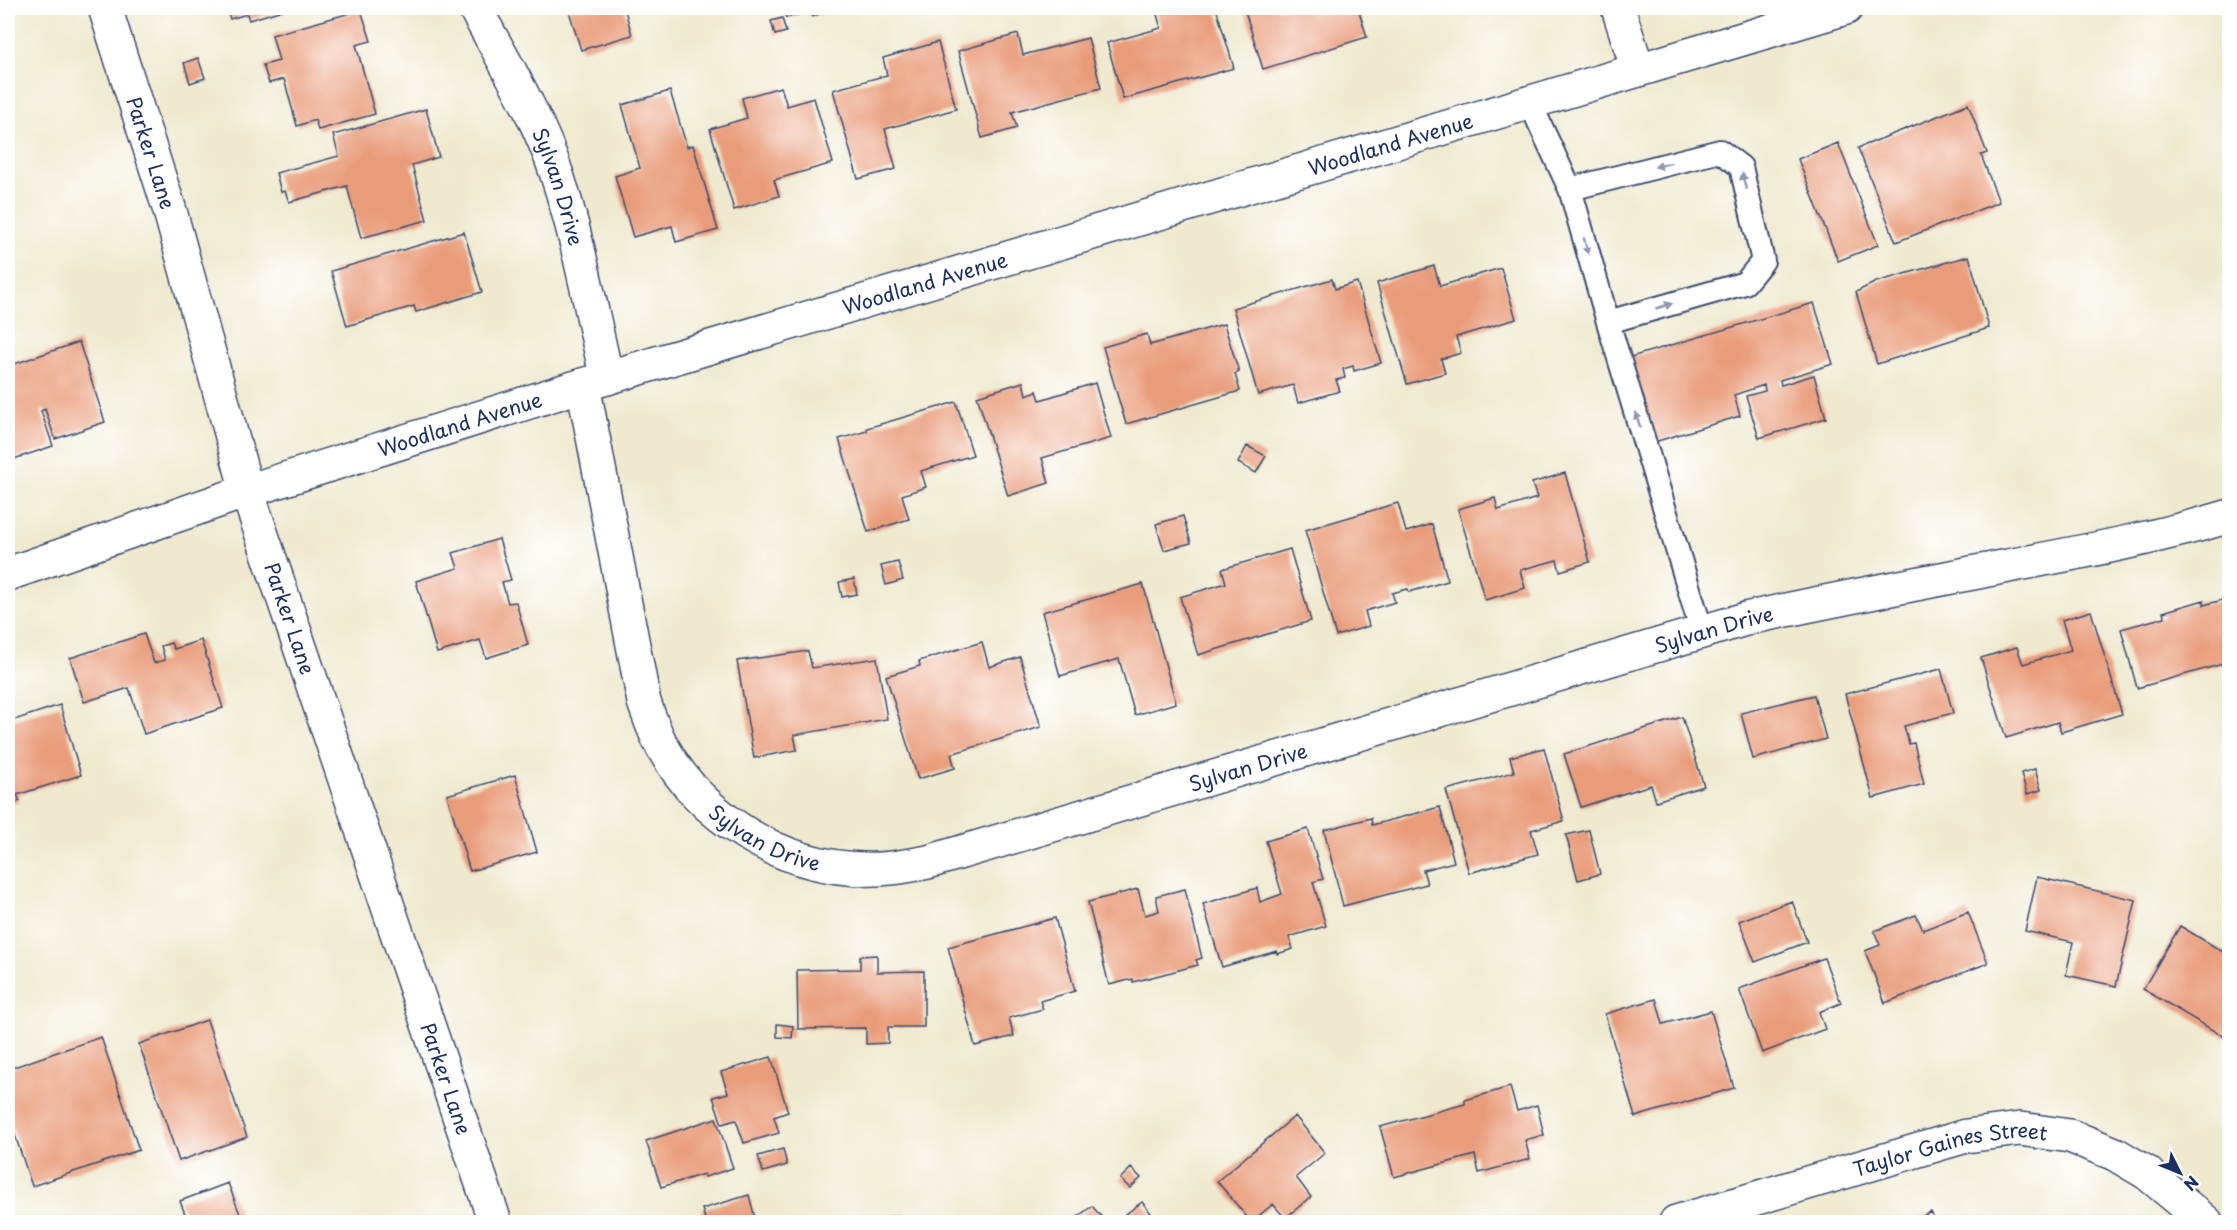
<svg xmlns="http://www.w3.org/2000/svg" width="2237" height="1230" font-family="'Playpen Sans',sans-serif">
<style>
.building{fill:#e99c7a}
.lines{fill:none;stroke-linecap:round;stroke-linejoin:round}
.lane-casing{stroke:#3b4b6f;stroke-width:26}
.street-casing{stroke:#3b4b6f;stroke-width:36}
.secondary-casing{stroke:#3b4b6f;stroke-width:36}
.lane{stroke:#fff;stroke-width:22}
.street{stroke:#fff;stroke-width:33}
.secondary{stroke:#fff;stroke-width:33}
.oneway{fill:#8d97ae}
.labels{text-anchor:middle;dominant-baseline:central;stroke-width:4.5;stroke-linejoin:round;paint-order:stroke}
.street-label{font-size:20px;fill:#1b2f5e;stroke:#fff}
</style>
<rect width="100%" height="100%" fill="#fff"/>
<filter id="ink" filterUnits="userSpaceOnUse"><feTurbulence type="fractalNoise" baseFrequency=".0167" numOctaves="2"/><feDisplacementMap in="SourceGraphic" scale="12" xChannelSelector="R" yChannelSelector="G"/><feConvolveMatrix kernelMatrix="1 2 1 2 8 2 1 2 1" color-interpolation-filters="sRGB"/></filter>
<filter id="wash" filterUnits="userSpaceOnUse"><feTurbulence type="fractalNoise" baseFrequency=".008" numOctaves="4" result="noise"/><feDisplacementMap in="SourceGraphic" scale="24" xChannelSelector="R" yChannelSelector="G"/><feGaussianBlur stdDeviation="1.35" result="paint"/><feColorMatrix in="noise" values="0 0 0 0 0 0 0 0 0 0 0 0 0 0 0 0 0 1.4 0 .05"/><feComposite in="paint" operator="in"/></filter>
<g filter="url(#wash)">
<rect width="100%" height="100%" fill="#efe9cf"/>
<g id="blocks">
<!-- building -->
<path class="building" d="M226,8H289L249,20L247,14L230,19Z
M568,8H632L625,10L632,35L581,50Z
M783,8H799L800,14L786,18Z
M808,8H821L823,12L812,17Z
M1155,8H1216L1234,68L1123,99L1107,43L1161,28Z
M1244,8H1358L1367,37L1263,69Z
M1429,8H1452L1431,14Z
M361,10L371,41L356,45L375,114L318,130L315,120L297,126L284,79L269,83L263,65L279,61L272,35Z
M782,18L786,32L775,35L771,21Z
M1018,34L1023,55L1088,38L1101,88L1012,112L1017,128L982,138L958,51Z
M938,42L956,109L885,129L896,169L858,179L833,90L887,75L883,58Z
M198,58L205,78L190,83L184,63Z
M781,87L787,106L814,98L833,163L774,180L779,196L734,210L710,129L747,118L742,98Z
M670,91L687,147L693,145L718,230L676,242L672,226L633,237L615,176L640,168L622,105Z
M1968,104L1987,153L1981,155L1999,202L1896,242L1858,148Z
M426,109L439,157L412,165L427,220L361,238L347,186L289,202L285,191L281,192L276,173L339,156L333,135Z
M1838,143L1878,245L1838,261L1798,159Z
M464,232L482,292L416,312L414,306L347,326L331,271Z
M1969,256L1989,328L1877,364L1856,292L1876,282Z
M1434,266L1440,286L1501,268L1516,319L1456,337L1461,353L1441,359L1445,373L1407,384L1377,283Z
M1332,279L1335,289L1357,282L1381,363L1354,371L1353,366L1343,369L1345,378L1336,380L1340,391L1298,403L1293,385L1258,395L1233,308Z
M1814,303L1833,364L1780,380L1781,385L1814,375L1826,418L1759,438L1746,396L1765,391L1764,385L1734,395L1740,416L1651,443L1624,359Z
M1224,324L1239,372L1235,374L1240,391L1126,424L1103,347L1147,334L1150,345Z
M79,342L105,422L55,439L45,409L41,411L53,446L8,461V366Z
M1023,382L1026,395L1037,391L1040,400L1095,383L1111,438L1042,458L1049,483L1008,496L977,396Z
M956,402L973,455L921,471L926,487L902,495L909,519L868,532L839,439L867,431V428Z
M1247,446L1266,456L1256,473L1238,463Z
M1565,473L1590,562L1560,571L1557,560L1520,570L1525,588L1485,600L1458,509L1495,498L1498,510L1537,498L1532,483Z
M1398,503L1406,532L1432,524L1448,581L1409,592L1408,589L1392,593L1395,602L1365,611L1369,626L1336,636L1305,530Z
M1183,516L1191,543L1164,550L1156,524Z
M499,539L511,580L502,582L508,603L516,602L528,645L486,658L480,640L437,653L416,581L458,568L453,553Z
M1290,549L1311,621L1198,655L1180,597L1226,583L1222,569Z
M898,562L903,580L886,585L881,566Z
M854,579L857,594L842,597L839,582Z
M1143,584L1176,703L1135,715L1119,659L1060,676L1042,612Z
M2230,598V662L2137,688L2121,629L2165,617L2163,612L2204,600V605Z
M2091,611L2122,714L2061,732L2058,722L2006,738L1981,658L2017,647L2023,664L2071,650L2062,620Z
M144,634L154,663L165,660L161,646L171,643L174,649L201,640L223,708L144,734L129,688L84,702L70,658Z
M982,642L989,667L1020,657L1041,727L951,754L955,768L918,779L886,676L920,666L919,661Z
M808,651L812,668L877,658L887,719L794,735L797,750L754,758L737,661Z
M1941,669L1953,713L1904,726L1909,744L1914,743L1924,784L1873,798L1845,694Z
M1814,695L1826,739L1753,759L1741,713Z
M60,705L81,775L17,795L20,801L8,805V722Z
M1682,717L1704,786L1656,801L1651,785L1581,807L1564,754Z
M1544,748L1564,821L1531,830L1538,854L1469,873L1446,790L1514,772L1510,757Z
M2035,769L2041,790L2027,794L2021,773Z
M515,775L537,852L470,871L447,795Z
M1440,807L1454,862L1423,870L1427,884L1343,906L1324,830L1371,818L1372,825Z
M1308,829L1323,879L1313,882L1326,926L1289,937L1293,949L1277,954V951L1222,967L1203,904L1257,888L1260,902L1282,894L1266,841Z
M1589,830L1600,874L1578,880L1566,835Z
M2037,877L2136,900L2116,986L2066,975L2073,942L2025,931Z
M1138,889L1145,915L1159,911L1156,896L1185,889L1202,958L1196,960L1198,965L1133,982V979L1109,985L1088,902Z
M1792,901L1807,942L1755,962L1739,921Z
M1968,912L1988,963L1885,1003L1865,951L1880,945L1874,931L1916,915L1923,930Z
M1055,918L1075,991L1040,1001L1043,1009L1009,1018L1014,1036L975,1046L948,947Z
M2180,926L2230,956V1033L2226,1038L2143,989Z
M877,955V972L924,971V1027H888V1043L866,1044V1028L798,1029L797,970L860,969V956Z
M1824,958L1841,1003L1819,1012L1825,1029L1762,1053L1739,989Z
M1656,999L1663,1024L1711,1011L1734,1088L1635,1117L1605,1014Z
M207,1020L247,1137L179,1161L139,1044Z
M777,1024L793,1026L792,1038L777,1037Z
M101,1037L139,1150L32,1186L8,1114V1069Z
M771,1057L788,1112L774,1117L779,1133L744,1143L736,1120L722,1124L713,1097L728,1093L721,1072Z
M1510,1087L1517,1111L1537,1105L1544,1135L1525,1140L1530,1159L1479,1173L1475,1155L1394,1177L1380,1127L1465,1104V1100Z
M1295,1116L1325,1153L1296,1177L1311,1197L1285,1218L1273,1204L1251,1222L1217,1181Z
M716,1118L733,1168L705,1177L704,1174L661,1187L646,1141Z
M783,1149L787,1165L763,1172L758,1156Z
M1131,1168L1141,1178L1130,1188L1120,1179Z
M228,1183L243,1222H188L180,1201Z
M749,1195L756,1222H706L702,1209Z
M1142,1202L1158,1222H1115Z
M1092,1206L1106,1222H1071Z
M1931,1212L1936,1222H1910Z
M898,1215L900,1222H883L882,1219Z"/>
</g>
</g>
<g filter="url(#ink)">
<use href="#blocks" fill-opacity="0" stroke="#3b4b6f" stroke-width="1.5"/>
<g class="lines">
<defs>
<path id="lane" d="M1530,103L1570,189L1608,322L1702,632
M1570,189L1720,151L1741,167L1763,261L1745,283L1608,322"/>
<g id="street">
<path id="s1" d="M475,8C504,62 538,116 557,175C579,241 591,311 607,378"/>
<path d="M1618,8L1638,70"/>
<path id="s2" d="M583,385L644,702C649,716 654,731 661,744C700,818 781,867 864,869C885,870 906,866 928,862L1749,618C1835,599 1921,583 2008,566C2082,552 2157,538 2230,516"/>
<path id="s3" d="M1676,1222L1966,1136L2020,1129L2070,1136L2115,1154L2147,1173L2206,1222"/>
</g>
<g id="secondary">
<path id="s4" d="M105,8L170,211L247,491L495,1222"/>
<path id="s5" d="M8,574L247,491L583,385L1846,8"/>
</g>
</defs>
<!-- lane casing -->
<use href="#lane" class="lane-casing"/>
<!-- street casing -->
<use href="#street" class="street-casing"/>
<!-- secondary casing -->
<use href="#secondary" class="secondary-casing"/>
<!-- lane -->
<use href="#lane" class="lane"/>
<!-- street -->
<use href="#street" class="street"/>
<!-- secondary -->
<use href="#secondary" class="secondary"/>
</g>
<!-- one-way arrows -->
<defs><path id="oneway-solid" d="M-6-.8H1V-3.2L6.5 0L1 3.2V.8H-6Z" transform="scale(1.5)"/></defs>
<g class="oneway">
<use href="#oneway-solid" transform="translate(1663 165) rotate(166)"/>
<use href="#oneway-solid" transform="translate(1744 181) rotate(-104)"/>
<use href="#oneway-solid" transform="translate(1586 246) rotate(74)"/>
<use href="#oneway-solid" transform="translate(1664 306) rotate(-16)"/>
<use href="#oneway-solid" transform="translate(1638 420) rotate(-107)"/>
</g>
</g>
<g class="labels">
<!-- street labels -->
<g class="street-label">
<text stroke="none"><textPath href="#s5" startOffset="1448">Woodland Avenue</textPath></text>
<text stroke="none"><textPath href="#s4" startOffset="152">Parker Lane</textPath></text>
<text stroke="none"><textPath href="#s1" startOffset="198">Sylvan Drive</textPath></text>
<text stroke="none"><textPath href="#s5" startOffset="962">Woodland Avenue</textPath></text>
<text stroke="none"><textPath href="#s5" startOffset="476">Woodland Avenue</textPath></text>
<text stroke="none"><textPath href="#s4" startOffset="638">Parker Lane</textPath></text>
<text stroke="none"><textPath href="#s2" startOffset="1502">Sylvan Drive</textPath></text>
<text stroke="none"><textPath href="#s2" startOffset="1016">Sylvan Drive</textPath></text>
<text stroke="none"><textPath href="#s2" startOffset="512">Sylvan Drive</textPath></text>
<text stroke="none"><textPath href="#s4" startOffset="1124">Parker Lane</textPath></text>
<text stroke="none"><textPath href="#s3" startOffset="285">Taylor Gaines Street</textPath></text>
</g>
</g>
<!-- margin -->
<rect width="2237" height="1230" fill="none" stroke="#fff" stroke-width="30"/>
<!-- north arrow -->
<g transform="translate(2180 1173) rotate(133)" stroke="#ffffff" stroke-width="4.5" paint-order="stroke">
<path d="M0-4.5L10 22L0 15L-10 22Z" fill="#1b2f5e"/>
<text y="-9" font-size="16" font-weight="bold" text-anchor="middle" fill="#1b2f5e">N</text>
</g>
</svg>
